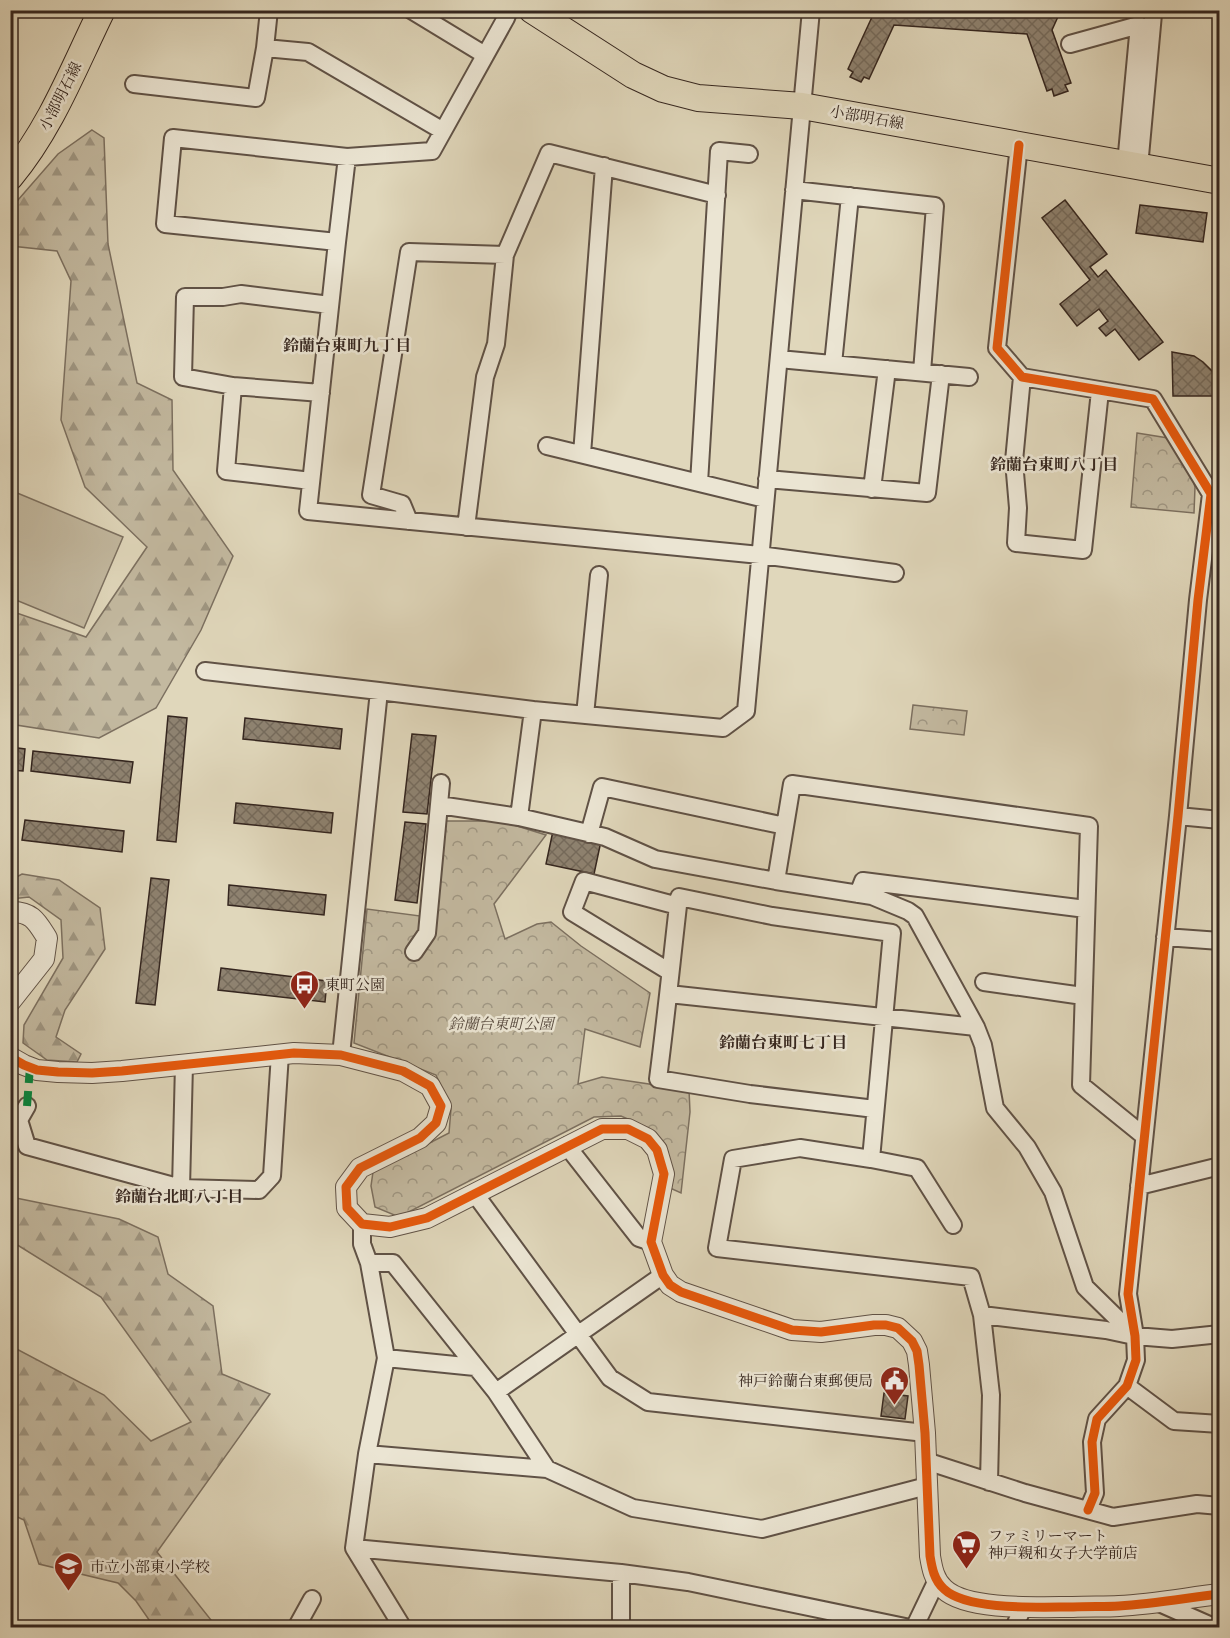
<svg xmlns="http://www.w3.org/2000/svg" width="1230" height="1638" font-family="'Libre Caslon Text','Noto Serif JP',serif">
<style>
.forest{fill:url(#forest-firs);stroke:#7c7060;stroke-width:1.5}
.park{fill:url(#park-crowns);stroke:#7c7060;stroke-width:1.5}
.garden{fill:#c3b9a0;stroke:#7c7060;stroke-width:1.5}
.building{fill:url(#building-cross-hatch);stroke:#35261f;stroke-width:1.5}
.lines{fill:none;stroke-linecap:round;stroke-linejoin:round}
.minor-casing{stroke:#605246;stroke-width:20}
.tertiary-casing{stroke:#605246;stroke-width:22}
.primary-casing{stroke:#35261f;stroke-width:28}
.minor{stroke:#ebe5d3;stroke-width:16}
.tertiary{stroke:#ebe5d3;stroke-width:20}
.primary{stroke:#e0d7bb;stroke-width:26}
.quiet{stroke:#00873e;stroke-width:8;stroke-dasharray:15 8;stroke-linecap:butt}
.cycleway-casing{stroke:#ebe5d3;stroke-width:13}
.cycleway{stroke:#e8590c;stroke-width:9}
.labels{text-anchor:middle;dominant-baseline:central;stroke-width:5;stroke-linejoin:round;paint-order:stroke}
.street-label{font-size:15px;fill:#35261f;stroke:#ebe5d3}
.poi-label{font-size:15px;fill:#35261f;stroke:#ebe5d3;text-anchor:start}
.park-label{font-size:15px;font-style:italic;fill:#584b3f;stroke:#ebe5d3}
.neighbourhood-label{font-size:16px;font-weight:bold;fill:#35261f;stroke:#ebe5d3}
</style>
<defs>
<pattern id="forest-firs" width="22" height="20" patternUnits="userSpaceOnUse" patternTransform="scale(1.5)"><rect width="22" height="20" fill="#c3b9a0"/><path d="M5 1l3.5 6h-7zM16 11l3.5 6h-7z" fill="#9f9682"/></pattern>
<pattern id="park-crowns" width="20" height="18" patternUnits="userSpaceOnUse" patternTransform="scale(1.5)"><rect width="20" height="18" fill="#c3b9a0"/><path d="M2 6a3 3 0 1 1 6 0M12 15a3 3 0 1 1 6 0" fill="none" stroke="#9f9682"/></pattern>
<pattern id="building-cross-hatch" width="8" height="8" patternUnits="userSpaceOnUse" patternTransform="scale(1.5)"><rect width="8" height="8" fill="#8e8270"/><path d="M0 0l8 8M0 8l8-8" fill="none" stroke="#756a5b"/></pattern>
</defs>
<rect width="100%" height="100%" fill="#e0d7bb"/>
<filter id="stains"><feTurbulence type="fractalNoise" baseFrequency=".00333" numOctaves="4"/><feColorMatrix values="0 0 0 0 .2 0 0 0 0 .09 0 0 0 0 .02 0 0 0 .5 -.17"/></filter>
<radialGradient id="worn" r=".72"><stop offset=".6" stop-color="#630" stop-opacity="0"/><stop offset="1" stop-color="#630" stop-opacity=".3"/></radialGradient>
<!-- forest -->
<path class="forest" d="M92,130L104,138L108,244L137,383L172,400L173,470L233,556L201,630L156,708L99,738L10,724L11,611L86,637L147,547L85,487L61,420L71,281L57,251L11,246V208L58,154Z
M22,874L59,880L100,908L105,949L65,1010L56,1037L81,1054L77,1062L47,1060L23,1043L24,1025L63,958L61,920L29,897L11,899V880Z
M11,1197L119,1219L158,1237L168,1274L213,1306L222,1374L270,1394L157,1552L211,1620L206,1627H154L136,1601L118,1583L39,1564L24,1520L11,1514V1346L104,1395L151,1441L191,1422L101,1297L11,1241Z"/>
<!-- park -->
<path class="park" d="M1137,433L1168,438L1192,476L1195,487L1194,513L1131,507Z
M913,705L967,711L964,735L910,729Z
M444,821H501L546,835L494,904L505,939L537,924L551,922L581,946L650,993L640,1047L585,1029L578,1084L602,1077L689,1090L690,1112L681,1193L670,1188L668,1152L649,1128L621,1116L594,1117L399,1217L375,1207L371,1186L373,1172L449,1133L451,1109L436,1075L354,1043L367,909L435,918Z"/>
<!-- garden -->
<path class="garden" d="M10,490L123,537L84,628L11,598Z"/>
<!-- building -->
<path class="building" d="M870,10H1061L1052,30L1071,83L1065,85L1068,91L1054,96L1052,89L1047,91L1027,34L894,25L869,79L864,77L861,82L850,77L853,72L848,69L872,17Z
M1065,200L1107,254L1090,267L1098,277L1106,270L1163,342L1139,360L1115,329L1106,336L1099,328L1108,321L1099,309L1077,326L1060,304L1090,280L1042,218Z
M1140,205L1207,213L1203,242L1136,233Z
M1172,352L1194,356L1203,362L1212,371L1217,382L1218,396H1173Z
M168,716L187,718L176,842L157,840Z
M245,718L342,729L340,749L243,739Z
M412,734L436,736L427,814L403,812Z
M10,747L25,749L23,771L10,770Z
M33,751L133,762L130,783L31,771Z
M236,803L333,813L331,833L234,823Z
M10,817L17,818L14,840H10Z
M25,820L124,831L122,852L22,840Z
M405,822L426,824L417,903L395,900Z
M553,831L601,841L594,874L546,864Z
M151,878L169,880L155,1005L136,1003Z
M229,885L326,895L324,915L228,905Z
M221,968L327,981L325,1002L218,990Z
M884,1393L908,1396L905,1419L881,1416Z"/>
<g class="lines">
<defs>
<path id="minor" d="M411,10L485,55
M1070,44L1139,25L1126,164
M265,48L308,52L443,131
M134,84L256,98L265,48L269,10
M1019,145L997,348L1022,377L1153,399L1211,494L1198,600L1178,816L1128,1294L1135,1336L1136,1360L1127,1386L1097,1419L1092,1442L1095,1493L1088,1510
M347,157L337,242L308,511L760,555L895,573
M1139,167L1153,14L1157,10
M794,190L935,206L922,372
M337,242L165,224L173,138L347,157L432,151L506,18L509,10
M779,359L969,377
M833,364L850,196
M1022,377L1014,461L1018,508L1016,543L1083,550L1100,391
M233,386L226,471L311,481
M321,393L233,386L183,377L185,297H223L241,294L330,305
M547,446L765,499
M582,454L604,166
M767,479L927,493L941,374
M699,483L719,151L749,154
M872,489L887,369
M409,521L402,504L371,495L409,252L505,255
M466,527L485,377L496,344L505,255L549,153L717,195
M205,671L379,691L533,710L723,728L746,711L811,10
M585,715L599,575
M439,805L519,817L605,837L655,859L776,881L872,896L908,911L915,916L976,1027L983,1045L995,1108L1027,1147L1053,1192L1085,1287L1135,1336L1172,1339L1220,1334
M1178,816L1220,820
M519,817L533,710
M589,834L602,787L785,826
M776,881L792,784L1089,826L1081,1085L1144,1136
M858,894L863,881L1086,909
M1165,937L1220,941
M414,952L427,933L441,783
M670,972L572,912L584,881L678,906
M984,982L1083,996
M669,994L976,1027
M341,1055L379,691
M27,1106L19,1120L27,1146L181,1188L259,1190L272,1176L280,1054
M567,1146L639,1238L651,1242
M871,1159L892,933L772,916L679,897C672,957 666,1018 658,1079L750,1094L875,1109
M1139,1186L1220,1166
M181,1188L184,1064
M475,1194L610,1378L648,1402L925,1433
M362,1224V1244L369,1263L386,1358L367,1454L354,1548L403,1628
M953,1225L917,1168L871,1159L800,1148L733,1159L717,1248L971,1277L982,1315L991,1395L989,1482
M369,1263H393L496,1392L547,1469
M982,1315L1106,1330L1134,1336
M386,1358L475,1367
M1127,1386L1174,1421L1220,1424
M496,1392L663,1275
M367,1454L547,1469L633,1508L762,1529L927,1486
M926,1461L1025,1493L1113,1517L1197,1504L1220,1506
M354,1548L621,1573L688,1582L910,1628
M621,1573V1628
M1157,1602L1216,1628
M296,1628L312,1599
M914,1628L937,1580
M1014,1628L1023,1607"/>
<path id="tertiary" d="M10,912C32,911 37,922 47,938L44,959L10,1002
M10,1057L24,1065L37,1070L58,1072L92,1073L122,1071L294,1053L341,1055L403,1071L430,1086L441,1106L436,1123L420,1138L360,1168L346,1187L347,1208L362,1224L390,1227L427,1218L602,1129H628L648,1139L657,1150L664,1174L651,1242L663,1275L670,1285L681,1292L792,1330L821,1332L874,1325H886L898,1328L912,1341L917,1351L919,1365L925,1433L930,1556C932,1568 934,1580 944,1589C967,1611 1042,1607 1073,1607C1089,1606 1104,1607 1119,1606C1153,1604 1186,1598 1220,1594"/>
<path id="primary" d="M532,10L633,75L663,89L698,98L802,106L1220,181
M10,177C51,128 74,67 102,10"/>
</defs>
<!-- minor casing -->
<use href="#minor" class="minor-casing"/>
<!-- tertiary casing -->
<use href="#tertiary" class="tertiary-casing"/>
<!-- primary casing -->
<use href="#primary" class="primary-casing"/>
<!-- minor -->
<use href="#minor" class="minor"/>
<!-- tertiary -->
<use href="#tertiary" class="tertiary"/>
<!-- primary -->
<use href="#primary" class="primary"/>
<!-- quiet -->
<path class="quiet" d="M27,1106L30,1067"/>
<defs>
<path id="cycleway" d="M1019,145L997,348L1022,377L1153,399L1211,494L1198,600L1178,816L1128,1294L1135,1336L1136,1360L1127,1386L1097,1419L1092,1442L1095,1493L1088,1510
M10,1057L24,1065L37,1070L58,1072L92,1073L122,1071L294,1053L341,1055L403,1071L430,1086L441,1106L436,1123L420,1138L360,1168L346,1187L347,1208L362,1224L390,1227L427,1218L602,1129H628L648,1139L657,1150L664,1174L651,1242L663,1275L670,1285L681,1292L792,1330L821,1332L874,1325H886L898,1328L912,1341L917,1351L919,1365L925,1433L930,1556C932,1568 934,1580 944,1589C967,1611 1042,1607 1073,1607C1089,1606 1104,1607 1119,1606C1153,1604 1186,1598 1220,1594"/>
</defs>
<!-- cycleway casing -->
<use href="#cycleway" class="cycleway-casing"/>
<!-- cycleway -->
<use href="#cycleway" class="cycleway"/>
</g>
<!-- icons -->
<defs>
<symbol id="bus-pin" viewBox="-11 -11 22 30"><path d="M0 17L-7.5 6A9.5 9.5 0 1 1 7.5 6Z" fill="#8f2418" stroke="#ebe5d3"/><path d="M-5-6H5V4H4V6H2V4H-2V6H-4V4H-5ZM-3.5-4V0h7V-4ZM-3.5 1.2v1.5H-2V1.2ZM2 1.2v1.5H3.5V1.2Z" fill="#fff"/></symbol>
<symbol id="civic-pin" viewBox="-11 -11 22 30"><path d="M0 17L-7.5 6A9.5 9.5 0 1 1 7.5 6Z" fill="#8f2418" stroke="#ebe5d3"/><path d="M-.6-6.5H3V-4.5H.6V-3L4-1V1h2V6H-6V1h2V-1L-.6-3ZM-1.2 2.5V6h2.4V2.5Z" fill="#fff"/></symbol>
<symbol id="supermarket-pin" viewBox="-11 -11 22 30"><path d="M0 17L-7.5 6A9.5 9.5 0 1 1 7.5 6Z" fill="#8f2418" stroke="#ebe5d3"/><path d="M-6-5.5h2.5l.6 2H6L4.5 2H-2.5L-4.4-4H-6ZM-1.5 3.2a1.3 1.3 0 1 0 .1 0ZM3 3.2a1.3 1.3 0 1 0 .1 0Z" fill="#fff"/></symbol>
<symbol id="school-pin" viewBox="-11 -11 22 30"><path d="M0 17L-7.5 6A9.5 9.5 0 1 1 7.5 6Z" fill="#8f2418" stroke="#ebe5d3"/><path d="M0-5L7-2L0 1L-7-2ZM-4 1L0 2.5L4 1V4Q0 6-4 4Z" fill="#fff"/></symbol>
</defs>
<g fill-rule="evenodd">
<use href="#bus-pin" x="288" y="968" width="33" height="45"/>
<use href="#civic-pin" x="878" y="1364" width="33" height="45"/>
<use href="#supermarket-pin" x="950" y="1528" width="33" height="45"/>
<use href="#school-pin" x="52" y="1550" width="33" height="45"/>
</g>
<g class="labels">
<!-- street labels -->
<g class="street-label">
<text transform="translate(60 96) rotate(-63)">小部明石線</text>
<text transform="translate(867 117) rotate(10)">小部明石線</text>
</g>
<!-- poi labels -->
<g class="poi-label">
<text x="325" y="984">東町公園</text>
<text x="873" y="1380" text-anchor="end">神戸鈴蘭台東郵便局</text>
<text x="988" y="1535">ファミリーマート<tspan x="988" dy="17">神戸親和女子大学前店</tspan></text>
<text x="90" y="1566">市立小部東小学校</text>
</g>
<!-- park labels -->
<g class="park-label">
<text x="501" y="1023">鈴蘭台東町公園</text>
</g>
<!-- neighbourhood labels -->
<g class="neighbourhood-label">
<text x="347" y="345">鈴蘭台東町九丁目</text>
<text x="1054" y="464">鈴蘭台東町八丁目</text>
<text x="783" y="1042">鈴蘭台東町七丁目</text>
<text x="179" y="1196">鈴蘭台北町八丁目</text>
</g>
</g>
<!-- margin -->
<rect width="1230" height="1638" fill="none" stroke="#e0d7bb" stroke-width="36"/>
<rect x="12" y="12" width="1206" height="1614" fill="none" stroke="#35261f" stroke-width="3"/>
<rect x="18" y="18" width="1194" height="1602" fill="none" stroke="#35261f" stroke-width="1.5"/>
<rect width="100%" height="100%" filter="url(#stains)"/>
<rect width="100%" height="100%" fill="url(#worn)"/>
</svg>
